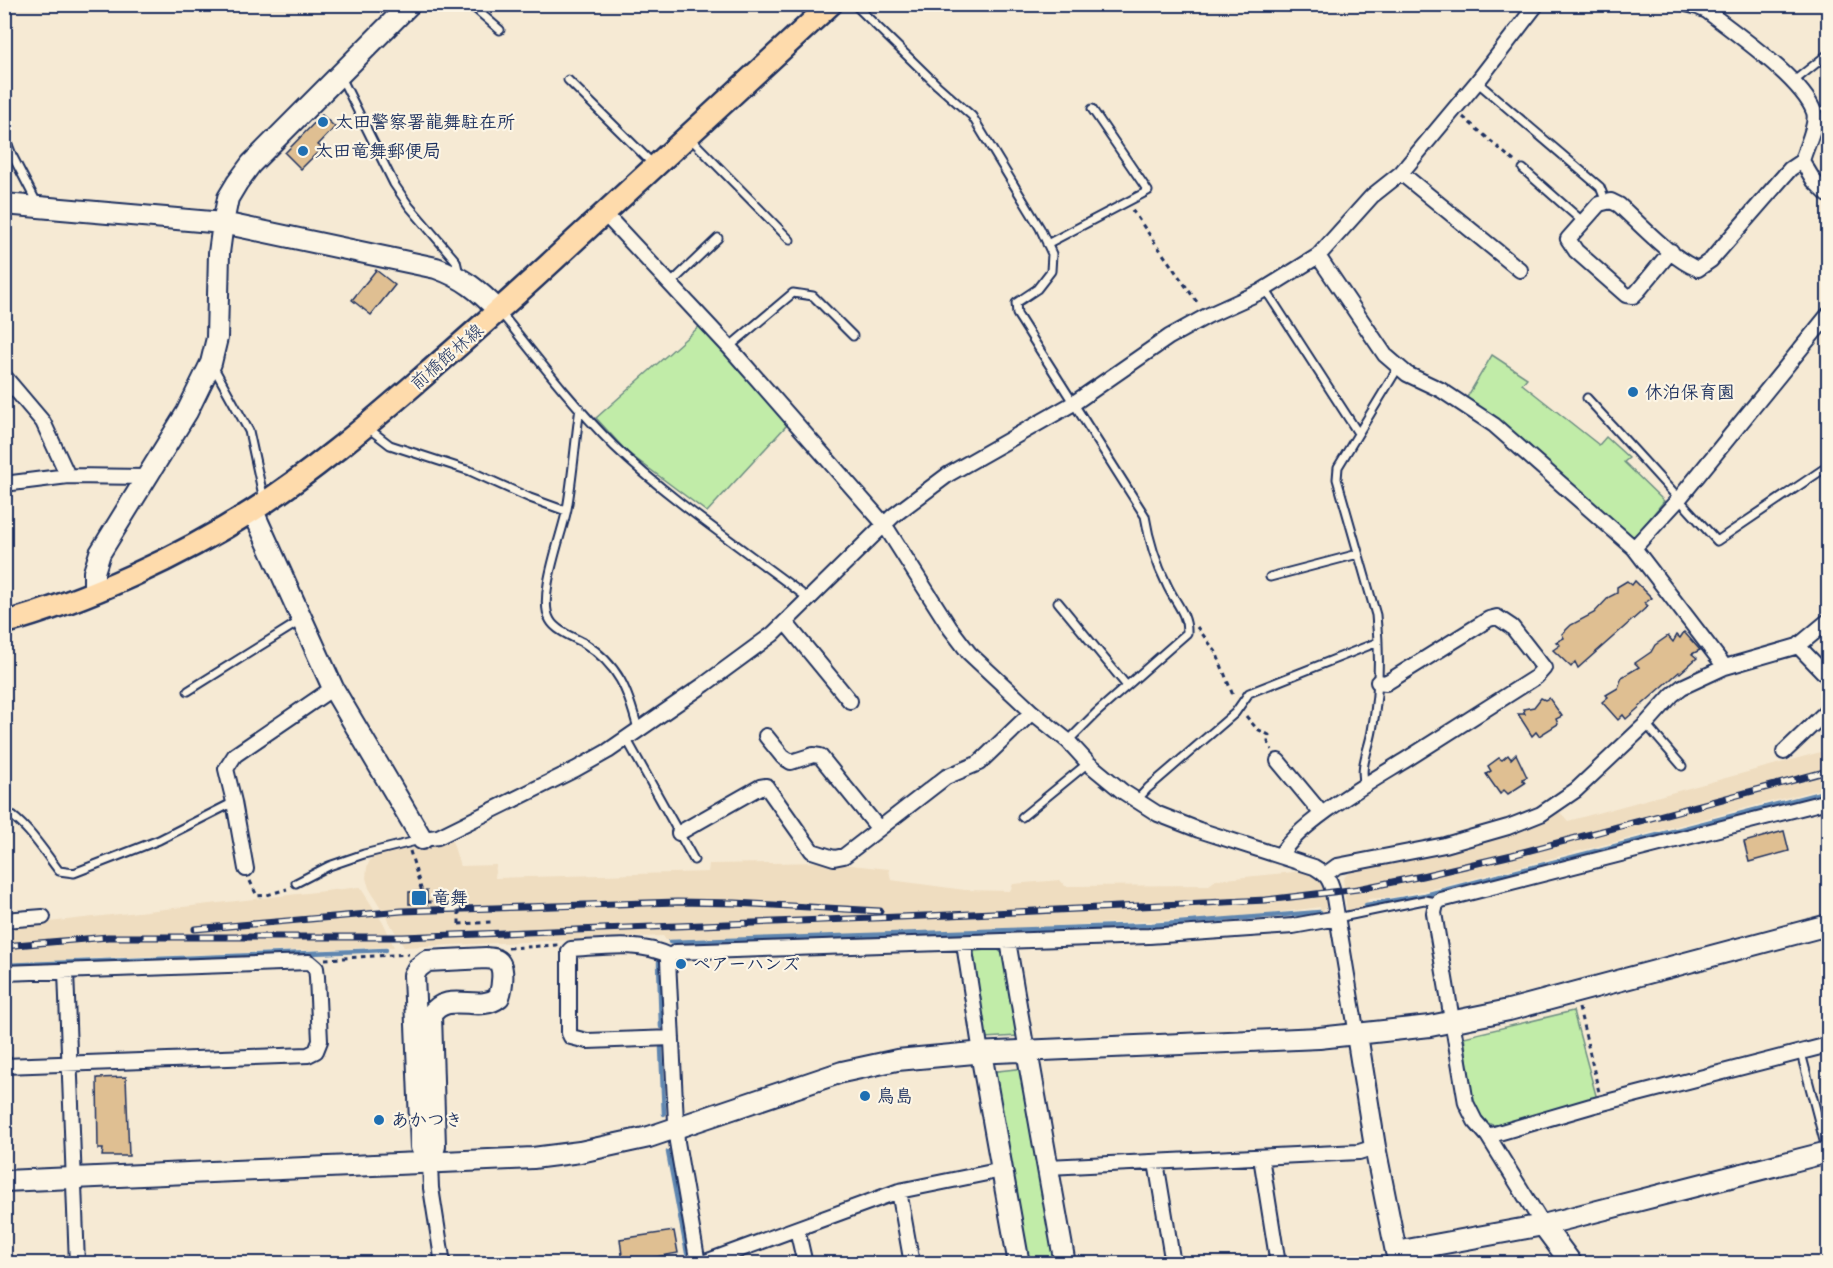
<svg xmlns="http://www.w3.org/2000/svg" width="1833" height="1268" font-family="'Balsamiq Sans','Klee One',sans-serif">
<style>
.built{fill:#efddc0}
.green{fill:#c1eca8;stroke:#6e8e83;stroke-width:1.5}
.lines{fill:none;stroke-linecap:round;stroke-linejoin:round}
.stream{stroke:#5e86b0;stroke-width:4.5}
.building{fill:#dfbf92;stroke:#1b2f5e;stroke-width:1.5}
.lane-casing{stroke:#1b2f5e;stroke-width:11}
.street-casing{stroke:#1b2f5e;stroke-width:18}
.secondary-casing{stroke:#1b2f5e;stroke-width:24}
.primary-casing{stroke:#1b2f5e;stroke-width:26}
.path{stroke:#1b2f5e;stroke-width:3;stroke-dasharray:4.5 4.5;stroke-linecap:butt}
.lane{stroke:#fcf5e5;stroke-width:7}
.street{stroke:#fcf5e5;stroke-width:14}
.secondary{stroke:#fcf5e5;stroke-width:20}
.primary{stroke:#fedbac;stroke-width:21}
.rail-casing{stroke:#1b2f5e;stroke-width:7}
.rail{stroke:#fcf5e5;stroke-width:4.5;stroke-dasharray:14;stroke-linecap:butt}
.path-bridge{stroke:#1b2f5e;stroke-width:3;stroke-dasharray:4.5 4.5;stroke-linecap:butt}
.poi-dot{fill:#1f6fb2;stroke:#fcf5e5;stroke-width:2}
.labels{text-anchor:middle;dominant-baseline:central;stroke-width:4.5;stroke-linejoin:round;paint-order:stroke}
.poi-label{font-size:18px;font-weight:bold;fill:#1b2f5e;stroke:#fcf5e5;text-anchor:start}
.street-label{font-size:18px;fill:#1b2f5e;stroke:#fcf5e5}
</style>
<rect width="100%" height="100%" fill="#f6ead4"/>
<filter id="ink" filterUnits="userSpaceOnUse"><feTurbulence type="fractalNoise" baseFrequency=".0167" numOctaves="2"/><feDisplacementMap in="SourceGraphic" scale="12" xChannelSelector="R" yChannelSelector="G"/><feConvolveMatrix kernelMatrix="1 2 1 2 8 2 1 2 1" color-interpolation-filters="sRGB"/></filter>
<g filter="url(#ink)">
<!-- built -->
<path class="built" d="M1828,750V787L1441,887L1394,897L1368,899L1366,908L1347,912L1343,879L1352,869L1486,841L1526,828L1558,810L1568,821Z
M451,837L460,866L496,865L495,878L708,872L709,864L822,862L889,869L891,880L965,890L1010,891L1013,884L1060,880L1065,886L1209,885L1216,880L1303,871L1313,873L1323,879L1327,905L1321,914L1320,907L1252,916L1017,928L666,940L663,936L404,947L369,888L366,878L367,867L370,860L375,854L426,847Z
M360,887L385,926L394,947L77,959L73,964L58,965L56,961L5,963L4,927Z"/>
<!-- green -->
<path class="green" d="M701,325L787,425L707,512L627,452L596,418Z
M1492,355L1527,378L1522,384L1599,445L1606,437L1629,458L1624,462L1664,501L1634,538L1466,399Z
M997,949L1004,955L1018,1036L984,1038L971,956L975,951Z
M1573,1011L1597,1099L1497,1125C1489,1125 1482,1121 1478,1113C1470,1099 1467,1055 1464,1037Z
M1025,1068L1060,1263H1025L989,1072Z"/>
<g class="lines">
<!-- stream -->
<path class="stream" d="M1366,905L1425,895L1828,791
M670,942L1152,925L1320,912
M659,962L661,1027
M4,965L386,950
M661,1048L664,1114
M668,1152L687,1253"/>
</g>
<!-- building -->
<path class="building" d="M322,115L335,127L318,145L322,148L301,169L285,153Z
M376,270L395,285L371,315L352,300Z
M1627,581L1632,585L1635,581L1652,598L1645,603L1648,606L1578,668L1575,662L1571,667L1553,650L1560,645L1556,642L1564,638L1562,634L1571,625L1594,613L1609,597L1617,593V587Z
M1684,632L1700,650L1692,654L1697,658L1680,673L1679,672L1626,719L1623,715L1618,720L1602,702L1608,697L1606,695L1618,688L1622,677L1639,667L1635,663L1651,652L1655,645L1668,636L1673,642L1677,635L1680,638Z
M1541,698L1545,700L1549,698L1562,716L1556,719L1558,724L1539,736L1536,732L1532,736L1518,714H1525L1523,709L1534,707Z
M1516,754L1527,777L1522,779L1525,783L1508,794L1504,790L1500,794L1486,774L1491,771L1488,766L1499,758L1502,760L1508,755L1511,759Z
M1784,831L1789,851L1749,862L1744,842Z
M427,891V904H409V892Z
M126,1077L129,1156H102L103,1149H98L97,1078Z
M674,1231L678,1253L623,1263L620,1239Z"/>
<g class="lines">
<defs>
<path id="lane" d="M470,4L500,30
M854,4L937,85L972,116L1040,228L1052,254L1051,271L1037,289L1016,303L1017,314L1145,516C1149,541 1156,563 1167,585C1174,601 1188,614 1187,633L1096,713L1068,741
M341,77L394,184L409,206L456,261L459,274
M568,80L653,164
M1794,81L1828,54
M1477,82L1600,187L1606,202
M4,134L12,155L38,205
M690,138L790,240
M1523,169L1582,221
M1047,244L1148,191L1092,109
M670,284L718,238
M1265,289L1358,433
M501,313C537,358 573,405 614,446C671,501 745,550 809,599
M729,347L793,293L813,296L853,336
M213,366L249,431L264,500
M1587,398L1717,541L1828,466
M580,408C575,442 573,476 567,509C562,535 537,597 550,620C556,631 573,637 584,643C619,665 628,691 638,729
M368,428L390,445L470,471L530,498L566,511
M1270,577L1358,554
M1058,602L1127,686
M188,691L300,621
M1646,724L1682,766
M626,738L694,860
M1365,785C1359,767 1369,749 1372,731C1379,694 1380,653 1376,615L1337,479L1338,467L1398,368
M1136,801L1148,788L1235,713L1249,693L1378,642
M4,810C27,824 43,850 59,871L74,873L159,840L234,802
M1022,817L1088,763
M296,883L329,866L364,854L420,840
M1337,918L1424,900L1431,901L1436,904
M1801,1053L1827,1152"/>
<path id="street" d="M1686,4L1698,7L1707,11C1736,34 1802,79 1814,112C1818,125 1805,148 1802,161L1814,181L1828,195
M1401,173L1520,270
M604,213L729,347L884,524L950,628L969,653L1032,712L1068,741L1088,763L1122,791L1158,814L1199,830L1314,867C1326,874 1330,878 1333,892L1357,1035
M1671,251L1638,291L1633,296L1626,295L1576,251L1568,239L1599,204L1611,201L1619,205C1640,224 1673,260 1698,269L1711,260L1790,169L1802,161
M1318,256L1385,355L1407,374L1441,390L1494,425L1634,548L1725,667
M4,376L43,422L68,476
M4,484L68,476L147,477
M1634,548L1678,500L1828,315
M785,622L850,701
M1798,646L1828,677
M766,736L783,757L791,762L813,755L820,756L879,829
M1784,752L1828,710
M1278,761L1322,814
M679,833L760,787L766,786L812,851L834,858L844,856L946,777L979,763L1032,712
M422,839L438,837L576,769L608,751L705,684L773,634L893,516L949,474L1074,403L1169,337L1207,316L1260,292L1318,256L1372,196L1401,173L1477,82L1537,4
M1280,856C1298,823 1370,782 1404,761C1448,733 1492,705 1536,677L1544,668L1512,627L1497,617L1489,619L1386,683L1378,682
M246,869L234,802L226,769L235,755L333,688
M1326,874L1337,866L1445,845L1508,827L1541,814L1576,790L1646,724L1672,695L1682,687L1725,667L1798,646L1828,621
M4,920L43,917
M1008,941L1027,1051
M964,944L981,1053
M670,956L668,960L677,1142L698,1264
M66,971L77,1264
M4,973L309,962L316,968L317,977L320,1041L316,1051L308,1055L4,1066
M672,1038L587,1041L571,1037L569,1033V951L571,949C605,947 639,941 670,956L676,952L1149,936L1293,926L1337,918
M1488,1136L1591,1106L1828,1045
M1261,1157L1278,1264
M1156,1162L1173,1264
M430,1163L431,1188L443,1264
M1048,1167L1359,1152L1375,1147
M899,1191L912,1264
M1543,1225L1488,1136L1475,1121L1466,1103L1434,913L1436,904L1441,900L1828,801
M797,1229L805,1264
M700,1264L899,1191L1002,1170"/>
<path id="secondary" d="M4,204L223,223L436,268C464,278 478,290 499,311
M253,511L333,688L422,839
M94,591V572L100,553L187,412L211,363L217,338L219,253L223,223L228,198L237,183L251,164L410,4
M486,958C490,959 493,958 496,960C506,965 502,988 499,997C479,1014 448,989 431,1015L435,1146L430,1163L421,1147L414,975L418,968L427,961Z
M1357,1035L1375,1147L1396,1252L1543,1225L1828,1152
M1027,1051L1065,1264
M981,1053L1019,1264
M4,1181L533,1158L580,1152L649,1137L842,1072L897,1060L974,1053L1319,1038L1430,1026L1509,1010L1828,925
M1543,1225L1572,1264"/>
<path id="primary" d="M4,623C87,600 180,557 252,511C311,473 364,428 417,382C470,336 522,290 573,242C659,163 745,84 831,4"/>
</defs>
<!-- lane casing -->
<use href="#lane" class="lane-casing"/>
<!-- street casing -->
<use href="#street" class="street-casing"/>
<!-- secondary casing -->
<use href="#secondary" class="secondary-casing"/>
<!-- primary casing -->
<use href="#primary" class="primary-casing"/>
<!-- path -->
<path class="path" d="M1463,117L1515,162
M1132,210L1199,305
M1197,627L1216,652L1234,698
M1246,716L1257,729L1269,735L1268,742L1272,750
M410,851L422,892
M250,881L257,896L267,895L287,889
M427,902H459
M459,924L492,922
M508,948L558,945
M325,959L409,954
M1579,1008L1599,1092"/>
<!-- lane -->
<use href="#lane" class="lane"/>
<!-- street -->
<use href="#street" class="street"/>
<!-- secondary -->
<use href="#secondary" class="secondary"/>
<!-- primary -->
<use href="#primary" class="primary"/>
<defs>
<path id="rail" d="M195,929L402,911L677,902L735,903L880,911
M4,946L108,937H403L949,915L1266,900L1358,889L1422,876L1512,855L1828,771"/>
</defs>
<!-- rail casing -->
<use href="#rail" class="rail-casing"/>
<!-- rail -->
<use href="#rail" class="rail"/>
<!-- path-bridge -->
<path class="path-bridge" d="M459,924V902"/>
</g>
</g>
<!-- markers -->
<g class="poi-dot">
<circle cx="323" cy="122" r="6"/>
<circle cx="303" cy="151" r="6"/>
<circle cx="1633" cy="392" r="6"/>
<rect x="411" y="890" width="16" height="16" rx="3"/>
<circle cx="681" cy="964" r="6"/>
<circle cx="865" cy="1096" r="6"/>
<circle cx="379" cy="1120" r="6"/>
</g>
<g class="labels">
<!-- poi labels -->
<g class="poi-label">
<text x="335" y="122">太田警察署龍舞駐在所</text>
<text x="315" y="151">太田竜舞郵便局</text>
<text x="1645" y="392">休泊保育園</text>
<text x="432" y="898">竜舞</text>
<text x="693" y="964">ペアーハンズ</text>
<text x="877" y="1096">鳥島</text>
<text x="391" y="1120">あかつき</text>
</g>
<!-- street labels -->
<g class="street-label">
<text transform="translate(447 357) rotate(-41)">前橋館林線</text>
</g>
</g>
<!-- margin -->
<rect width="1833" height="1268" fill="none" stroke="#fcf5e5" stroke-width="24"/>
<rect x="12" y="12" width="1809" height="1244" fill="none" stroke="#1b2f5e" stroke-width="2" filter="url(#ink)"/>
</svg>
